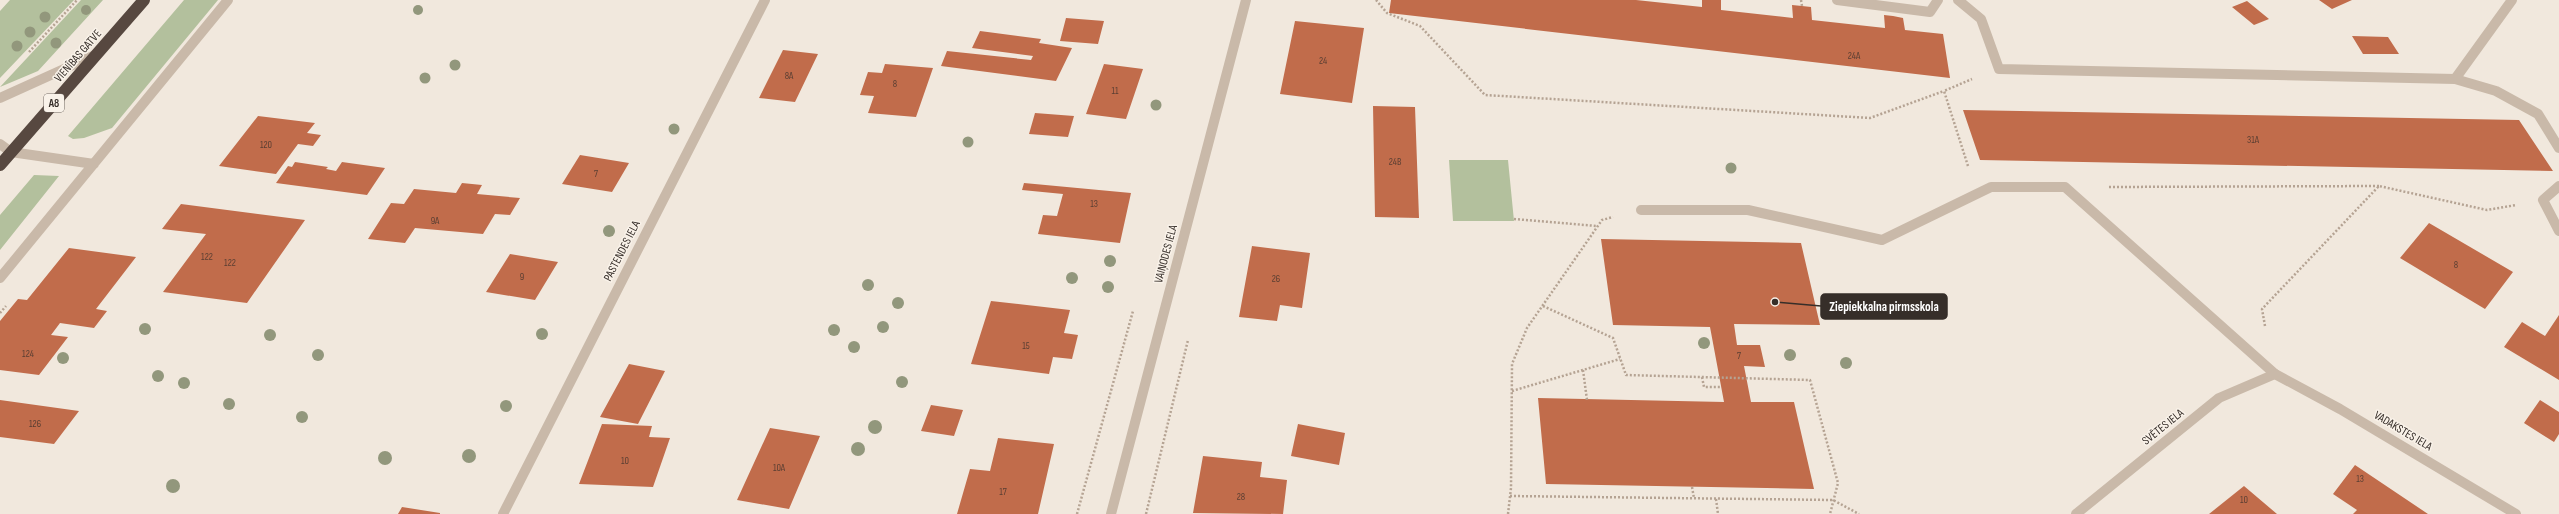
<svg xmlns="http://www.w3.org/2000/svg" width="2559" height="514" font-family="'Sofia Sans Condensed',sans-serif">
<style>
.green{fill:#b3c09d}
.building{fill:#c16c4b}
.lines{fill:none;stroke-linecap:round;stroke-linejoin:round}
.path{stroke:#b5a393;stroke-width:2.5;stroke-dasharray:2 2;stroke-linecap:butt}
.lane{stroke:#c9b9a9;stroke-width:10}
.street{stroke:#c9b9a9;stroke-width:10}
.highway{stroke:#574840;stroke-width:12}
.tree{fill:#92977c}
.labels{text-anchor:middle;dominant-baseline:central;stroke-width:3;stroke-linejoin:round;paint-order:stroke}
.number-label{font-size:10px;fill:#593e32}
.shield{fill:#f9f2e9;stroke:#706963;stroke-width:1}
.shield-label{font-size:11px;font-weight:bold;fill:#362e29}
.street-label{font-size:12px;fill:#362e29;stroke:#f9f2e9}
.leader{fill:none;stroke:#362e29;stroke-width:1.5}
.callout-dot{fill:#362e29;stroke:#f9f2e9;stroke-width:1.5}
.callout{fill:#362e29;stroke:#362e29;stroke-width:1.5}
.callout-label{font-size:13px;text-anchor:middle;font-weight:bold;fill:#fff}
</style>
<rect width="100%" height="100%" fill="#f1e8dd"/>
<!-- green -->
<path class="green" d="M10,0H74L0,78V11Z
M81,0H103L38,71L0,87Z
M184,0H218L112,128L84,138L73,139L68,136Z
M1449,160H1508L1514,221H1453Z
M34,175L59,176L0,250V215Z"/>
<!-- building -->
<path class="building" d="M1391,0H1636L1702,7V0H1721V10L1793,18L1792,5L1802,6L1811,7L1812,20L1885,28L1884,15L1893,16L1903,18L1905,30L1943,34L1950,78L1389,13Z
M2319,0H2352L2332,9Z
M2247,1L2269,19L2254,25L2232,7Z
M1066,18L1104,21L1098,44L1060,41Z
M1295,21L1364,28L1352,103L1280,94Z
M980,31L1041,39L1039,43L1072,48L1056,81L941,66L947,51L1031,60L1033,56L972,48Z
M2352,36L2388,37L2399,54H2363Z
M783,50L818,54L795,102L759,98Z
M885,64L933,68L916,117L868,113L874,96L860,95L868,72L882,73Z
M1104,64L1143,69L1126,119L1086,114Z
M1373,106L1415,107L1419,218L1375,217Z
M1963,110L2519,120L2553,171L1980,160Z
M1035,113L1074,116L1068,137L1029,134Z
M258,116L315,123L307,133L321,135L313,146L298,144L276,174L219,166Z
M580,155L629,163L612,192L562,184Z
M295,162L328,167L326,169L336,171L342,162L385,168L367,195L276,183L288,166L292,167Z
M462,183L482,185L477,194L520,198L510,215L495,214L483,234L415,228L405,243L368,239L391,203L404,204L414,189L456,193Z
M1024,183L1131,193L1120,243L1038,234L1043,215L1057,216L1063,194L1022,190Z
M181,204L305,220L247,303L163,292L206,234L162,229Z
M2429,223L2513,272L2485,309L2400,258Z
M1601,239L1801,243L1820,325L1734,324L1737,345H1760L1765,367L1744,366L1751,402H1794L1814,489L1546,484L1538,398L1724,402L1710,327L1613,325Z
M1252,246L1310,253L1302,308L1280,305L1277,321L1239,317Z
M69,248L136,257L96,309L107,311L94,328L60,323L51,335L68,337L39,375L0,370V321L18,299L27,300Z
M510,254L558,262L535,300L486,292Z
M991,301L1070,310L1064,333L1078,335L1072,359L1053,357L1049,374L971,364Z
M2559,315V380L2504,347L2522,322L2545,336Z
M629,364L665,371L638,424L600,417Z
M0,400L79,411L54,444L0,437Z
M2540,400L2559,412V434L2554,442L2524,423Z
M931,405L963,410L954,436L921,431Z
M602,424L652,426L649,437L670,438L653,487L579,484Z
M1298,424L1345,433L1339,465L1291,456Z
M770,428L820,436L789,509L737,500Z
M998,438L1054,444L1038,514H957L970,469L990,471Z
M1203,456L1262,462L1260,477L1287,480L1283,514L1193,513Z
M2355,465L2428,514H2353L2357,510L2333,494Z
M2244,486L2277,514H2209Z
M402,507L440,513V514H398Z"/>
<g class="lines">
<!-- path -->
<path class="path" d="M1376,0L1387,13L1420,26L1485,95L1870,118L1944,91
M1801,0L1802,6
M29,52L77,0
M1968,166L1944,91L1972,79
M2109,187L2379,186
M1514,219L1597,226
M1543,306L1613,338L1626,375L1810,380L1838,483L1830,514
M0,313L6,306
M2265,326L2262,309L2379,186L2487,210L2516,205
M1583,370L1587,400
M1702,377L1704,387H1721
M1512,391L1620,359
M1692,487L1694,498
M1510,496L1833,500L1859,514
M1716,499L1718,514
M1077,514L1133,311
M1146,514L1188,340
M1508,514L1511,488L1512,364L1527,328L1602,220L1613,217"/>
<!-- lane -->
<path class="lane" d="M0,98L95,55
M0,144L11,152
M2559,186L2543,200L2559,231
M1641,210H1748L1882,240L1991,187H2065L2275,374"/>
<!-- street -->
<path class="street" d="M1837,0L1930,12L1938,0
M1958,0L1981,19L1999,69L2455,79L2496,91L2538,114L2559,148
M2455,79L2512,0
M11,152L94,164
M0,278L228,0
M503,514L765,0
M1111,514L1246,0
M2076,514L2219,398L2275,374L2340,409L2516,514"/>
<!-- highway -->
<path class="highway" d="M0,165L144,0"/>
</g>
<!-- trees -->
<g class="tree">
<circle cx="86" cy="10" r="5"/>
<circle cx="418" cy="10" r="5"/>
<circle cx="45" cy="17" r="5.5"/>
<circle cx="30" cy="32" r="5.5"/>
<circle cx="56" cy="43" r="5.5"/>
<circle cx="17" cy="46" r="5.5"/>
<circle cx="455" cy="65" r="5.5"/>
<circle cx="425" cy="78" r="5.5"/>
<circle cx="1156" cy="105" r="5.5"/>
<circle cx="674" cy="129" r="5.5"/>
<circle cx="968" cy="142" r="5.5"/>
<circle cx="1731" cy="168" r="5.5"/>
<circle cx="609" cy="231" r="6"/>
<circle cx="1110" cy="261" r="6"/>
<circle cx="1072" cy="278" r="6"/>
<circle cx="868" cy="285" r="6"/>
<circle cx="1108" cy="287" r="6"/>
<circle cx="898" cy="303" r="6"/>
<circle cx="883" cy="327" r="6"/>
<circle cx="145" cy="329" r="6"/>
<circle cx="834" cy="330" r="6"/>
<circle cx="542" cy="334" r="6"/>
<circle cx="270" cy="335" r="6"/>
<circle cx="1704" cy="343" r="6"/>
<circle cx="854" cy="347" r="6"/>
<circle cx="318" cy="355" r="6"/>
<circle cx="1790" cy="355" r="6"/>
<circle cx="63" cy="358" r="6"/>
<circle cx="1846" cy="363" r="6"/>
<circle cx="158" cy="376" r="6"/>
<circle cx="902" cy="382" r="6"/>
<circle cx="184" cy="383" r="6"/>
<circle cx="229" cy="404" r="6"/>
<circle cx="506" cy="406" r="6"/>
<circle cx="302" cy="417" r="6"/>
<circle cx="875" cy="427" r="7"/>
<circle cx="858" cy="449" r="7"/>
<circle cx="469" cy="456" r="7"/>
<circle cx="385" cy="458" r="7"/>
<circle cx="173" cy="486" r="7"/>
</g>
<g class="labels">
<!-- number labels -->
<g class="number-label">
<text x="1854" y="56">24A</text>
<text x="1323" y="61">24</text>
<text x="789" y="76">8A</text>
<text x="895" y="84">8</text>
<text x="1115" y="91">11</text>
<text x="2253" y="140">31A</text>
<text x="266" y="145">120</text>
<text x="1395" y="162">24B</text>
<text x="596" y="174">7</text>
<text x="1094" y="204">13</text>
<text x="435" y="221">9A</text>
<text x="207" y="257">122</text>
<text x="230" y="263">122</text>
<text x="2456" y="265">8</text>
<text x="522" y="277">9</text>
<text x="1276" y="279">26</text>
<text x="1026" y="346">15</text>
<text x="28" y="354">124</text>
<text x="1739" y="356">7</text>
<text x="35" y="424">126</text>
<text x="625" y="461">10</text>
<text x="779" y="468">10A</text>
<text x="2360" y="479">13</text>
<text x="1003" y="492">17</text>
<text x="1241" y="497">28</text>
<text x="2244" y="500">10</text>
</g>
<!-- shield labels -->
<rect class="shield" x="44" y="94" width="20" height="18" rx="3"/>
<g class="shield-label">
<text x="54" y="103">A8</text>
</g>
<!-- street labels -->
<g class="street-label">
<text transform="translate(78 56) rotate(-49)">VIENĪBAS GATVE</text>
<text transform="translate(622 251) rotate(-63)">PASTENDES IELA</text>
<text transform="translate(1166 254) rotate(-75)">VAIŅODES IELA</text>
<text transform="translate(2163 427) rotate(-39)">SVĒTES IELA</text>
<text transform="translate(2403 431) rotate(31)">VADAKSTES IELA</text>
</g>
</g>
<!-- callouts -->
<path class="leader" d="M1775 302L1821 306"/>
<circle class="callout-dot" cx="1775" cy="302" r="4"/>
<rect class="callout" x="1821" y="294" width="126" height="25" rx="4"/>
<g class="callout-label">
<text x="1884" y="311">Ziepiekkalna pirmsskola</text>
</g>
</svg>
